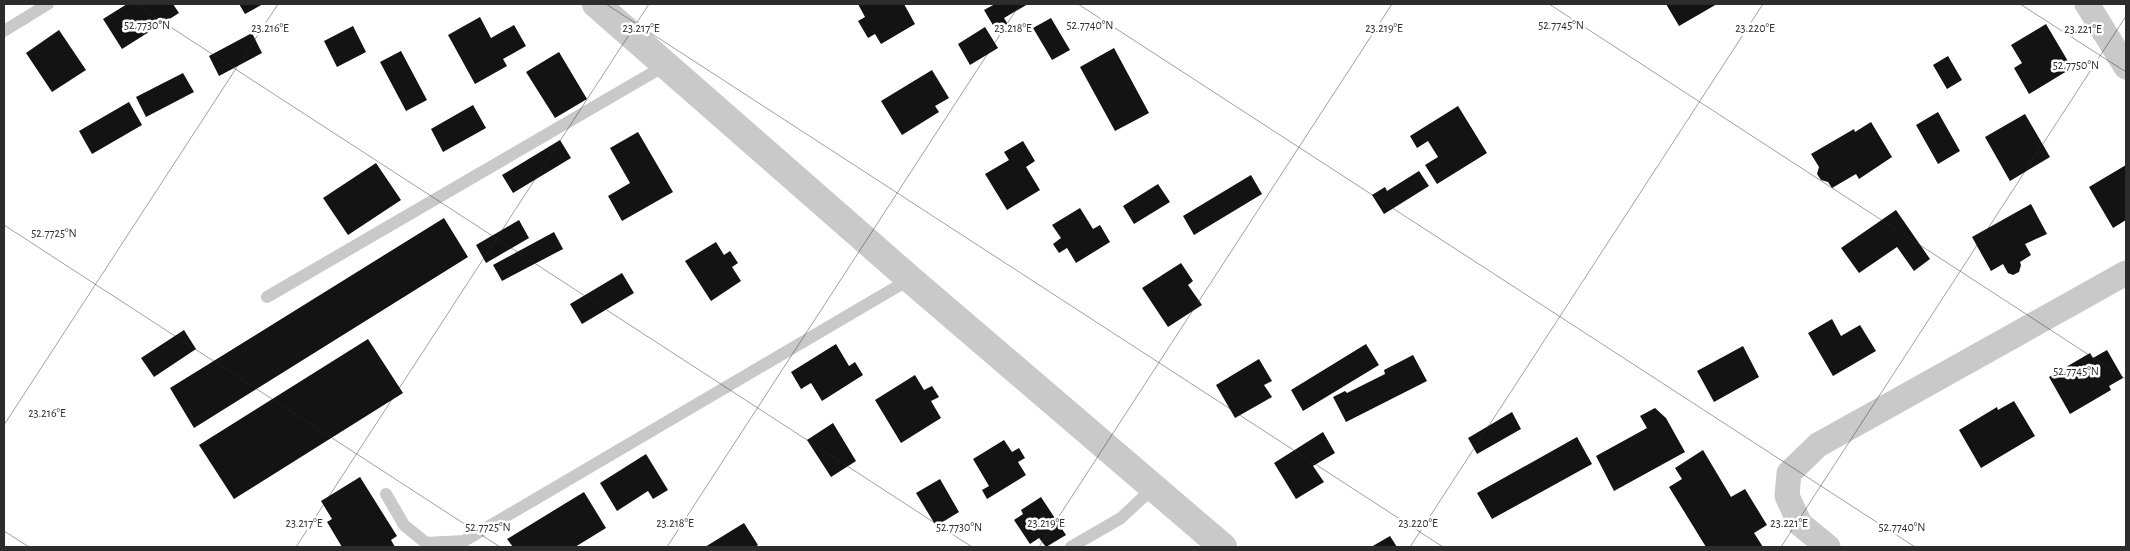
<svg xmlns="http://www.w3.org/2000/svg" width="2130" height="551" font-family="'Alegreya Sans',sans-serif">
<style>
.building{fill:#131313}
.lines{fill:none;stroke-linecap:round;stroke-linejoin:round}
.service{stroke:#c9c9c9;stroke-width:12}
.minor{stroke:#c9c9c9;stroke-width:25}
.tertiary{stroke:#c9c9c9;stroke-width:28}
.ticks{fill:none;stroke:#2c2c2c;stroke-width:1;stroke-opacity:0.45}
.ticks-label{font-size:12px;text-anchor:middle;fill:#2c2c2c;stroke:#fff;stroke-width:5;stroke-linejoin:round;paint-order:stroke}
</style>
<rect width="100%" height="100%" fill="#fff"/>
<!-- building -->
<path class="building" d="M127,4H173L179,13L122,49L103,19Z
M239,4H263L245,14Z
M858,4H904L915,24L881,44L875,34L868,38L858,21L865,17Z
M995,4H1028L1004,18L1009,26L997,32L984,10Z
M1666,4H1717L1679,26Z
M480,17L491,38L514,25L526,46L503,59L507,66L475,84L448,35Z
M1051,18L1070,50L1052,60L1033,28Z
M2046,24L2072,68L2029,94L2014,68L2022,63L2011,45Z
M353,26L366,52L337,67L324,41Z
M985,27L998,48L970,65L958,44Z
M59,30L86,70L52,92L26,53Z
M252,33L262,53L219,76L209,56Z
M1114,48L1149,113L1115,131L1080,67Z
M401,51L427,100L406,111L380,62Z
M559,52L587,99L555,118L526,72Z
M1948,56L1962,80L1947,89L1933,65Z
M932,70L949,98L935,106L939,112L902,135L881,101Z
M183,73L194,92L146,117L136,97Z
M129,102L142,125L92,154L79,131Z
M473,105L486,128L443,152L431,129Z
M1458,106L1487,153L1437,184L1425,165L1438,157L1428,141L1417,148L1410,136Z
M1938,112L1960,151L1938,164L1916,125Z
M2025,114L2050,157L2010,181L1985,137Z
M1871,122L1892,157L1859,179L1856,174L1832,188L1828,182L1821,180L1817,174L1819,167L1811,154L1854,129L1855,132Z
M638,132L673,192L622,221L608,196L630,183L610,148Z
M560,140L571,158L513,193L502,175Z
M1023,141L1035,161L1026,167L1040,190L1007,210L985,174L1009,160L1004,152Z
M376,163L401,200L348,235L323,198Z
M2126,165V220L2113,228L2089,187Z
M1419,171L1429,186L1384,214L1372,195L1385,187L1387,191Z
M1251,175L1262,194L1194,235L1183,216Z
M1158,184L1170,202L1134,224L1123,206Z
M2031,204L2047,234L2025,244L2031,255L2020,262L2021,265L2019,272L2013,275L2008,273L2003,264L1991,271L1972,237Z
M1080,208L1093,229L1100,225L1110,242L1076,263L1067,248L1059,253L1053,244L1061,238L1052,225Z
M1896,210L1930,259L1914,271L1897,247L1859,273L1841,248Z
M444,218L468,257L194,428L170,388Z
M519,220L529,238L486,263L476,245Z
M554,232L563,249L502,281L493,265Z
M716,242L724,255L730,251L738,263L732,267L741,281L711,301L685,261Z
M1181,263L1193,281L1188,285L1202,305L1168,327L1142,288Z
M622,273L634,293L582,324L570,304Z
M1832,319L1841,336L1860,325L1876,351L1833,376L1808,333Z
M184,330L196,349L154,377L141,358Z
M368,339L403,393L234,499L199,445Z
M836,344L849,366L855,362L863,375L822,401L811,383L801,389L791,372Z
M1366,344L1379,365L1303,411L1291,390Z
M1743,346L1759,377L1714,402L1697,371Z
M2107,350L2123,378L2109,386L2111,390L2070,414L2049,377L2090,353L2093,358Z
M1413,355L1427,381L1346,422L1333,397L1345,391L1347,393L1385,374L1384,370Z
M1259,359L1272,381L1264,385L1272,397L1235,418L1216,385Z
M915,375L924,390L932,386L939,397L931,401L941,418L901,443L875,400Z
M2014,401L2035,436L1981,468L1959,430L1997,407L1998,410Z
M1655,408L1666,418L1685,452L1614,491L1596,456L1647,428L1640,416Z
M1512,412L1521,429L1477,454L1468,438Z
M833,423L856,461L831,477L807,440Z
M1323,432L1335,453L1313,466L1324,482L1296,499L1274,463Z
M1577,437L1592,464L1492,519L1477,493Z
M1004,440L1012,452L1019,448L1025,458L1018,462L1026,475L987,499L982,490L989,486L973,459Z
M1703,450L1731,497L1745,489L1767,525L1754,533L1763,547H1706L1669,487L1682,479L1675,468Z
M646,454L668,490L653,499L648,491L617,511L600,483Z
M360,477L397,536L391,540L395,547H342L327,522L332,519L321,501Z
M940,479L959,512L936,526L916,493Z
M584,492L606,528L575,547H513L507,539Z
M1041,497L1066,535L1046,547L1039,538L1030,544L1014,520L1023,514L1021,510Z
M744,523L758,545L755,547H705Z
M1390,536L1397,547H1371Z"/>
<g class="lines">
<!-- service -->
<path class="service" d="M4,31L48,4
M267,297L666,65
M386,494L404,525L426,543L464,541L910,279
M1071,547L1121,518L1154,487"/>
<!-- minor -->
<path class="minor" d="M2087,4L2126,67
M1828,547L1800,524L1787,496L1789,473L1818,445L2126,273"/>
<!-- tertiary -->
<path class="tertiary" d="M596,4L910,279L1223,547"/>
</g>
<!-- ticks -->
<path class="ticks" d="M135,4L972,547M606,4L1443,547M1078,4L1915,547M1549,4L2126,379M2020,4L2126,72M4,225L500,547M4,425L278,4M4,531L29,547M296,547L649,4M667,547L1020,4M1039,547L1392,4M1410,547L1763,4M1781,547L2126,16"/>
<g class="ticks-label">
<text x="147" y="29">52.7730°N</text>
<text x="1090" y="29">52.7740°N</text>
<text x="1561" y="29">52.7745°N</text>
<text x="270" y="32">23.216°E</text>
<text x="1755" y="32">23.220°E</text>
<text x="641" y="32">23.217°E</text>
<text x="1013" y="32">23.218°E</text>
<text x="1384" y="32">23.219°E</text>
<text x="2083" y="33">23.221°E</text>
<text x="2076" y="69">52.7750°N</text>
<text x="54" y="237">52.7725°N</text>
<text x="2076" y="375">52.7745°N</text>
<text x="47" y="417">23.216°E</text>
<text x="304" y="527">23.217°E</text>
<text x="675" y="527">23.218°E</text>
<text x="1046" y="527">23.219°E</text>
<text x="1418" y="527">23.220°E</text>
<text x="1789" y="527">23.221°E</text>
<text x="488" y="531">52.7725°N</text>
<text x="959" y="531">52.7730°N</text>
<text x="1902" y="531">52.7740°N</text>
</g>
<!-- border -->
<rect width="2130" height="551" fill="none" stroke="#2c2c2c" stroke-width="10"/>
</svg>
